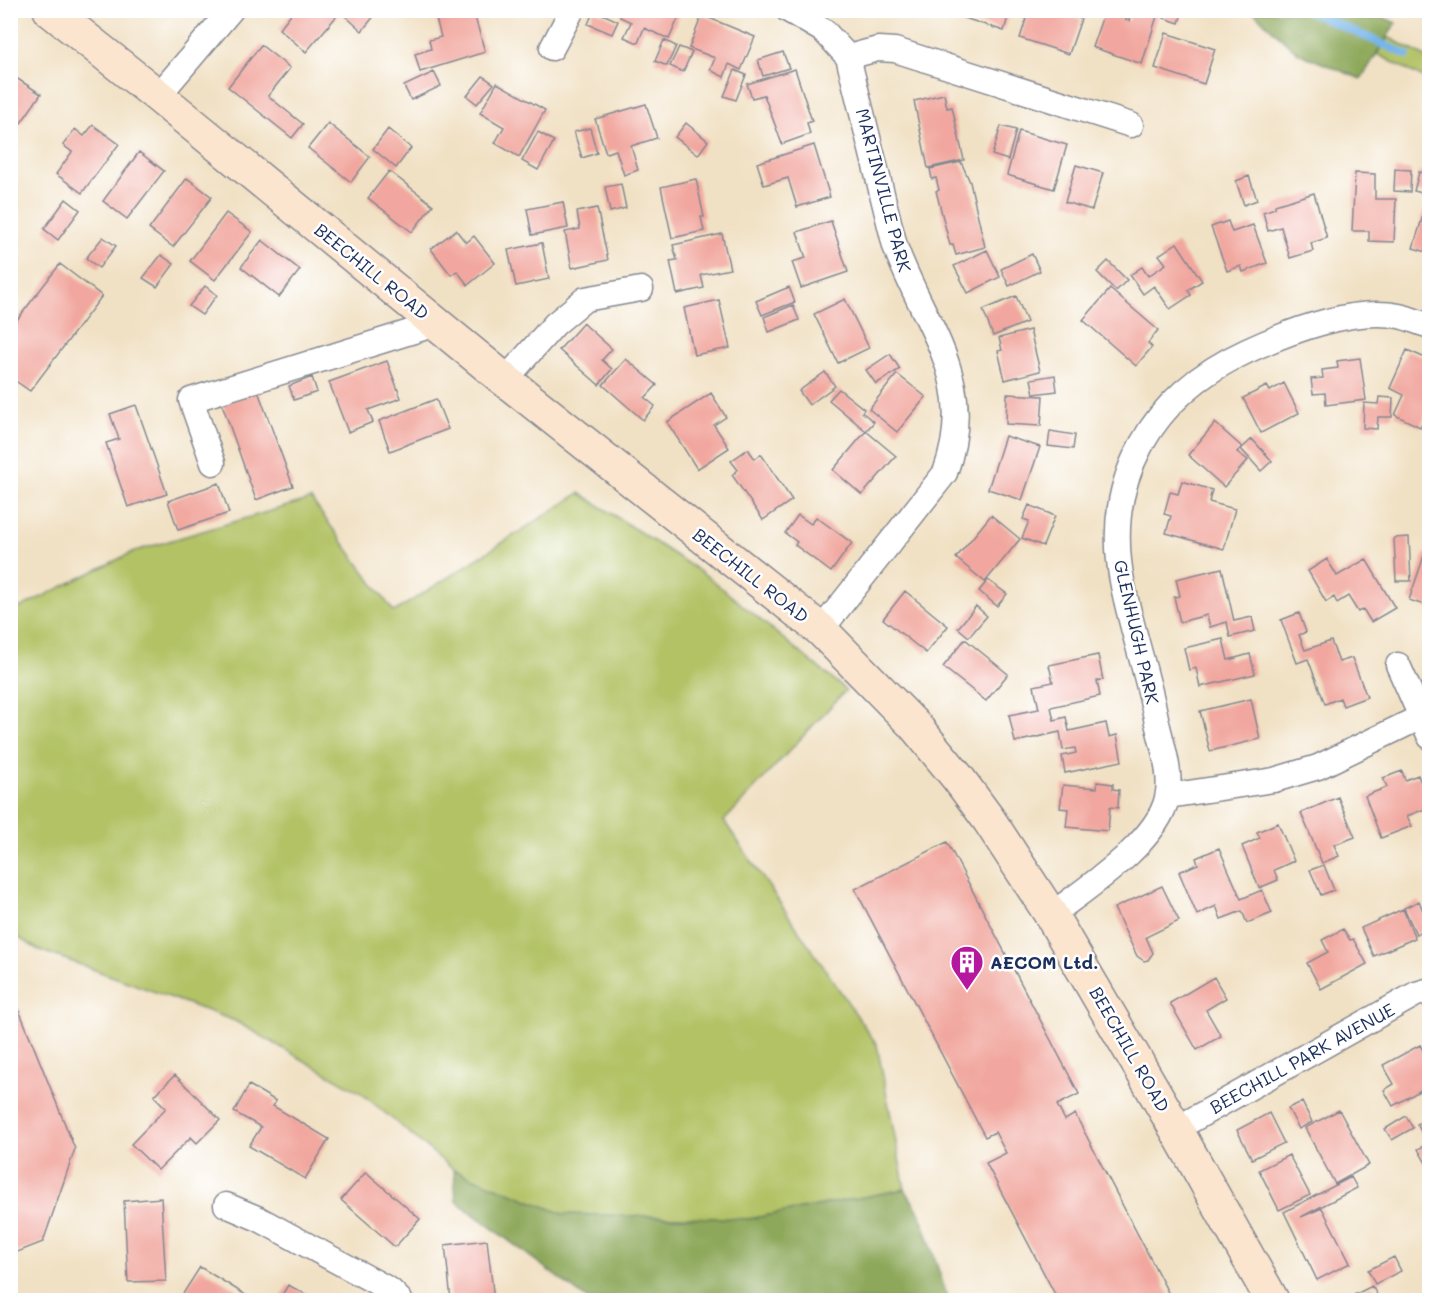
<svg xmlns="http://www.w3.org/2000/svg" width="1440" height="1311" font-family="Mali,sans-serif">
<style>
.green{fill:#b2c265;stroke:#667862;stroke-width:1.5}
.forest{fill:#8da85a;stroke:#546c5c;stroke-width:1.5}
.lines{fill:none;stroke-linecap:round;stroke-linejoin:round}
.stream{stroke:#76b5ea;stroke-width:8}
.building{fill:#f1a79f}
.street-casing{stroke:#868891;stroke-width:27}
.secondary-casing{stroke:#868891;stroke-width:36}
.street{stroke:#fff;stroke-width:24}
.secondary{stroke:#fbe5cf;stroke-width:33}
.labels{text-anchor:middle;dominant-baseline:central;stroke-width:5;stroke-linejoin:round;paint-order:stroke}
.street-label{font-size:18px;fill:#1b2f5e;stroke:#fff}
.poi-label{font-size:18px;font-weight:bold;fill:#1b2f5e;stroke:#fff;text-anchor:start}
</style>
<rect width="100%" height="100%" fill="#fff"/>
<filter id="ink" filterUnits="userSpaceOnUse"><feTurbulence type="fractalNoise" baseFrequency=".0167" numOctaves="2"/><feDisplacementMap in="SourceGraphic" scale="12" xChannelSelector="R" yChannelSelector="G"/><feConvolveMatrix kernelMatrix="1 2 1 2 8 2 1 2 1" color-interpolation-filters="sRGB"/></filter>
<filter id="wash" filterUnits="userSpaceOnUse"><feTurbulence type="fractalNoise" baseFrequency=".008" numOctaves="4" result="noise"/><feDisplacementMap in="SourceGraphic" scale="24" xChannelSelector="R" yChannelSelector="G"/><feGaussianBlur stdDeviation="1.35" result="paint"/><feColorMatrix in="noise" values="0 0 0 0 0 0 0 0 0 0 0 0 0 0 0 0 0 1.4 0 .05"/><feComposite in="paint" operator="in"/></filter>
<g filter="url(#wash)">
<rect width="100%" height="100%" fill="#f1e1c4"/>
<!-- green -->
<path class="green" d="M1388,37L1429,59V81L1377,54Z
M580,493L707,576L846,690L724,821L877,1045L905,1189L749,1219L563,1214L454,1170L361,1093L235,1021L37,949L11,933V612L135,551L311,499L394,612Z"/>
<!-- forest -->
<path class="forest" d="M1252,11H1370L1396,23L1361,79L1298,53Z
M454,1170L563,1214L749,1219L905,1189L921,1215L948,1300H588L456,1201Z"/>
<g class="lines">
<!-- stream -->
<path class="stream" d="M1306,10L1407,55"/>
</g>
<g id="blocks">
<!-- building -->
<path class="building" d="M294,10H342L306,52L279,29Z
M348,10H379L362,31L344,15Z
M473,10L485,52L420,72L415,54L431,49L429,40L441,37L434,11Z
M594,10L618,21L612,34L588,24Z
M622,10H682L669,39L644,28L638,43L624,37L631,22L620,17Z
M957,10H1010L1004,31L955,15Z
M1029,10H1055L1081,19L1069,54L1020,38Z
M1105,10H1129L1126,20L1129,21L1131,12L1137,14L1138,10H1159L1142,64L1092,47Z
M1166,10H1183L1179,23L1164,18Z
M702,15L755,37L741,70L729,64L724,77L710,70L715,58L689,48Z
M1166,33L1215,49L1204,84L1155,68Z
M664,40L676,46L667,66L655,61Z
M261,45L290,68L268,96L303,124L292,138L228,87Z
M679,47L692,52L683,72L670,66Z
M783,52L789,68L763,76L758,60Z
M795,69L812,121L807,123L810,134L782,144L764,95L752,98L747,84Z
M735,70L746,75L736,100L724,96Z
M434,72L441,86L411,100L404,86Z
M10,74L41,94L21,123L10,115Z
M483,76L494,84L477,104L467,96Z
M497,83L545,110L519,157L495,143L504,127L480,113Z
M944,94L947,108L952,107L964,160L928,168L914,101Z
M646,104L657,138L631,146L638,170L624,175L616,150L606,153L595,119Z
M328,123L370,157L351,182L308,148Z
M686,123L708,141L698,155L675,137Z
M93,125L119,144L82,193L56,174L72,152L63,145L75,129L84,136Z
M1001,126L1016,130L1008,160L992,155Z
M590,128L597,153L582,158L574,132Z
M388,129L411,148L396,168L373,149Z
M1019,131L1067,145L1054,189L1007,175Z
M538,132L554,141L538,170L522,161Z
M814,145L830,197L797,207L788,178L764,185L757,163Z
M139,152L164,171L127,219L103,201Z
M961,162L970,182L985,247L956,255L953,245H950L936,191L939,190L936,178L932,179L930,169Z
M1076,165L1103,173L1092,210L1065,202Z
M1395,169L1411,170L1410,192L1394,191Z
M389,171L433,205L412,232L368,198Z
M1419,172L1430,174V195L1414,191Z
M1355,173L1375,174V199H1396L1394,242L1369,241V231H1352Z
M1249,176L1257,200L1244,205L1236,181Z
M187,178L212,197L173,247L149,229Z
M696,179L704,217H701L704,231L672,238L661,187Z
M621,184L626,208L610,212L605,187Z
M1314,193L1327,238L1311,243L1313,251L1290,258L1281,227L1268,231L1263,212L1275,208V205Z
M66,199L80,210L58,240L44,229Z
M563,202L568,228L532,235L527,209Z
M1426,206L1430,207V253L1413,248Z
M597,208L608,260L572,268L565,232L580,229L577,212Z
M226,213L252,232L215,280L190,261Z
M831,221L848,272L801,288L792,262L806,258L797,232Z
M1228,221L1232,232L1253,225L1267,263L1243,272L1241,266L1227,271L1211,227Z
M456,230L466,243L474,236L495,263L468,285L457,271L451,275L431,249Z
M722,234L730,269L701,275L704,288L677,294L670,261L677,260L673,245Z
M103,237L116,246L99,268L86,258Z
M262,240L300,270L279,297L241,267Z
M542,243L549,279L516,286L508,250Z
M1177,243L1202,281L1188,290L1191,295L1170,309L1154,286L1143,294L1130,275L1142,267L1148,276L1166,264L1159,255Z
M987,250L1000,277L968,293L954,266Z
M1032,254L1040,271L1009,286L1001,269Z
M161,255L174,264L157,287L143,278Z
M1108,261L1127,280L1116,291L1097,272Z
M60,264L102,296L30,391L10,377V329Z
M205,286L217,295L202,315L189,306Z
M789,287L795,302L762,315L756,301Z
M1110,289L1158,330L1148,343L1152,347L1136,366L1083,320Z
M1016,296L1027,322L993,336L983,310Z
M845,299L869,348L838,363L814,314Z
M719,300L730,348L694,355L684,308Z
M793,305L799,320L769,332L764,317Z
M583,323L612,349L602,360L612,369L599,385L559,350Z
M1030,330L1040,371L1005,380L998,351L1002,350L999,338Z
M1407,350L1430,360V407L1420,427L1395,415L1404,395L1390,388Z
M890,354L900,369L876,384L866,370Z
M1360,358L1366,400L1326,405L1325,393L1313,394L1311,379L1323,378L1322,370L1338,368L1337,361Z
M626,359L657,385L645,398L655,406L643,420L603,385Z
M387,361L401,398L368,410L373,422L348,432L329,382Z
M825,372L835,386L809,405L799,391Z
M897,374L926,397L897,432L869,409Z
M1055,375L1057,391L1034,394L1031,379Z
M312,377L317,392L294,400L289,386Z
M1284,383L1299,413L1261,433L1243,398L1267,386L1270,391Z
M839,389L864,409L862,412L874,422L866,431L829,400Z
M258,391L293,486L256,500L222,404Z
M711,393L726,417L714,425L729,448L697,469L667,422Z
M1007,394L1043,396L1041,426L1006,424Z
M1379,397L1393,398L1392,417H1378L1377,429L1363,428L1364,403L1378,404Z
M436,399L448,429L390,451L379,421Z
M136,405L167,494L128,507L106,443L119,439L110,414Z
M1215,423L1242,447L1237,452L1248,460L1224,487L1188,455Z
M866,431L896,456L862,495L833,470Z
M1050,431L1075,435L1073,449L1048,446Z
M1005,436L1040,447L1022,500L988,489Z
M1252,439L1272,461L1261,471L1241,449Z
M748,449L755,459L761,454L792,500L763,520L732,475L738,470L731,461Z
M1182,481L1212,490L1209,502L1235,509L1224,549L1166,533L1171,516L1164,514L1170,492L1178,494Z
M219,483L229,513L178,530L168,501Z
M1029,505L1055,516L1043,546L1022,538L1029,521L1023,519Z
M798,515L811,524L816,517L852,543L831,572L795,545L797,542L785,533Z
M991,515L1020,539L985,582L956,558Z
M1409,537L1411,581H1396L1394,538Z
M1425,553L1430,555V607L1409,600Z
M1327,559L1337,576L1366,559L1395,608L1371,622L1363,609L1358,612L1348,596L1337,603L1334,597L1326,602L1308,571Z
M1222,568L1234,621L1252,617L1255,631L1230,637L1227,622L1210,627L1207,615L1180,622L1174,597L1180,596L1176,579Z
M988,580L1007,594L997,606L979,591Z
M905,591L948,626L926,653L883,619Z
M976,606L987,616L969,637L958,628Z
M1299,613L1306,632L1299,635L1305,650L1331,641L1339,662L1352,658L1367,697L1343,706L1340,698L1325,704L1308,659L1297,663L1281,620Z
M965,639L1008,674L986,701L943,667Z
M1223,639L1228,660L1250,654L1255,674L1200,687L1196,668L1189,670L1184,648Z
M1098,655L1103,680L1097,681L1100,696L1051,707L1054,720L1066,717L1069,731L1106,723L1109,737L1117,735L1122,761L1065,773L1062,756L1076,753L1075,748L1063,750L1060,732L1015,742L1009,715L1039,709L1034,686L1053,682L1049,665Z
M1251,699L1260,739L1210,751L1200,711Z
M1402,771L1405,780L1418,775L1430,807L1407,816L1412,826L1381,838L1365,796L1387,787L1383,778Z
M1097,782L1113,784V789L1119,790L1118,808L1110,807L1108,831L1066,827L1068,809L1060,808L1063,785L1097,788Z
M1338,797L1355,837L1334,845L1339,856L1322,863L1301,813Z
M1278,823L1294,861L1274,870L1278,880L1259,888L1242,846L1260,838L1257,832Z
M947,842L1079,1094L1057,1105L1065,1120L1075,1114L1172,1300H1058L986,1163L1006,1153L995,1132L985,1137L855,889Z
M1219,848L1241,899L1262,890L1272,913L1247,923L1242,911L1221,919L1216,906L1197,915L1179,872L1198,864L1196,858Z
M1324,865L1334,890L1321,895L1310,870Z
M1162,886L1179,921L1146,937L1153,953L1148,960L1144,961L1137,956L1114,908Z
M1419,901L1430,928L1416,934L1404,908Z
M1403,909L1415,938L1374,956L1361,928Z
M1343,929L1350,940L1353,939L1367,964L1321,989L1307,963L1328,952L1322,940Z
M1214,977L1226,998L1206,1010L1221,1036L1197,1050L1170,1003Z
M11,990L75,1149L43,1242L10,1255Z
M1420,1045L1430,1062V1070L1425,1072L1430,1085L1393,1106L1384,1090L1394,1084L1383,1065Z
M175,1075L220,1120L197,1143L191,1137L158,1170L131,1144L166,1108L154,1096Z
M249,1085L276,1101L273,1106L329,1139L305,1179L249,1146L261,1127L234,1112Z
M1302,1102L1312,1122L1299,1129L1288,1108Z
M1339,1110L1369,1165L1335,1184L1305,1128Z
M1269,1113L1284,1143L1252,1159L1237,1130Z
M1406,1116L1413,1128L1392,1140L1385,1129Z
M1430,1117V1163L1427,1165L1418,1149L1428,1144L1417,1124Z
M1289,1155L1310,1195L1279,1210L1259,1170Z
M366,1172L420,1219L395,1247L341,1200Z
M1351,1177L1357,1188L1301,1217L1322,1208L1350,1263L1317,1280L1284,1212Z
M161,1198L166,1281L128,1282L124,1201Z
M487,1240L494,1300H451L445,1245Z
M1394,1257L1401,1271L1375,1284L1368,1270Z
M200,1267L254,1300H179Z
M288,1285L317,1300H279Z
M1372,1286L1380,1300H1344Z"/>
</g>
</g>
<g filter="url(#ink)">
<use href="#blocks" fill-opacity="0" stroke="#868891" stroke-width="1.5"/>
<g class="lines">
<defs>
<path id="street" d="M788,10L824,31L848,57L895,246C925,329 979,379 945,473L821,630
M552,48L572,10
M848,57L878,49L895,50L1131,125
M158,96L231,10
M505,380L555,324L585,299L641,289
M213,463L191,400L436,324
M1398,665L1430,737
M1168,796L1274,780L1318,767L1421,717
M1051,915C1086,888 1157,843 1167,798C1173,774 1161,742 1156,718C1147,673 1132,630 1123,586C1101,481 1151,395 1247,351C1288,332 1353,307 1399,316C1409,318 1420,323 1430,326
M1176,1129L1416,994L1430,990
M226,1205L259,1219L390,1290L400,1300"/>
<path id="secondary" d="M50,10L158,96L505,380L821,630L916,727L958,778L989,820L1051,915L1176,1129L1272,1300"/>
</defs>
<!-- street casing -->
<use href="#street" class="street-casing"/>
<!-- secondary casing -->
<use href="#secondary" class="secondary-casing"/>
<!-- street -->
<use href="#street" class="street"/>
<!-- secondary -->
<use href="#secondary" class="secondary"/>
</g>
</g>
<!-- icons -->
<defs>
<symbol id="building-pin" viewBox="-11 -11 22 30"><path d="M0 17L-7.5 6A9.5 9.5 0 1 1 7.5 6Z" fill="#b5179e" stroke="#fff"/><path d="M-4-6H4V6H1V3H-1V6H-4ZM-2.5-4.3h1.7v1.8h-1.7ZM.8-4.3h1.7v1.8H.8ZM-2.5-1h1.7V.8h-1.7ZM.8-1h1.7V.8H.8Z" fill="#fff"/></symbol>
</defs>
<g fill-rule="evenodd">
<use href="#building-pin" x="948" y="943" width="38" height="52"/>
</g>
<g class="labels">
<!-- street labels -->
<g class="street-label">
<text transform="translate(884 190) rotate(75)">MARTINVILLE PARK</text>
<text transform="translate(372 271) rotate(39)">BEECHILL ROAD</text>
<text transform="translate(751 575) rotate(38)">BEECHILL ROAD</text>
<text transform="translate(1137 632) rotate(77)">GLENHUGH PARK</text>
<text transform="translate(1130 1049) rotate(60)">BEECHILL ROAD</text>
<text transform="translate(1302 1058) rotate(-29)">BEECHILL PARK AVENUE</text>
</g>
<!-- poi labels -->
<g class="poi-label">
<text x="990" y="962">AECOM Ltd.</text>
</g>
</g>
<!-- margin -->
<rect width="1440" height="1311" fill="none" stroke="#fff" stroke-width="36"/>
</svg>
